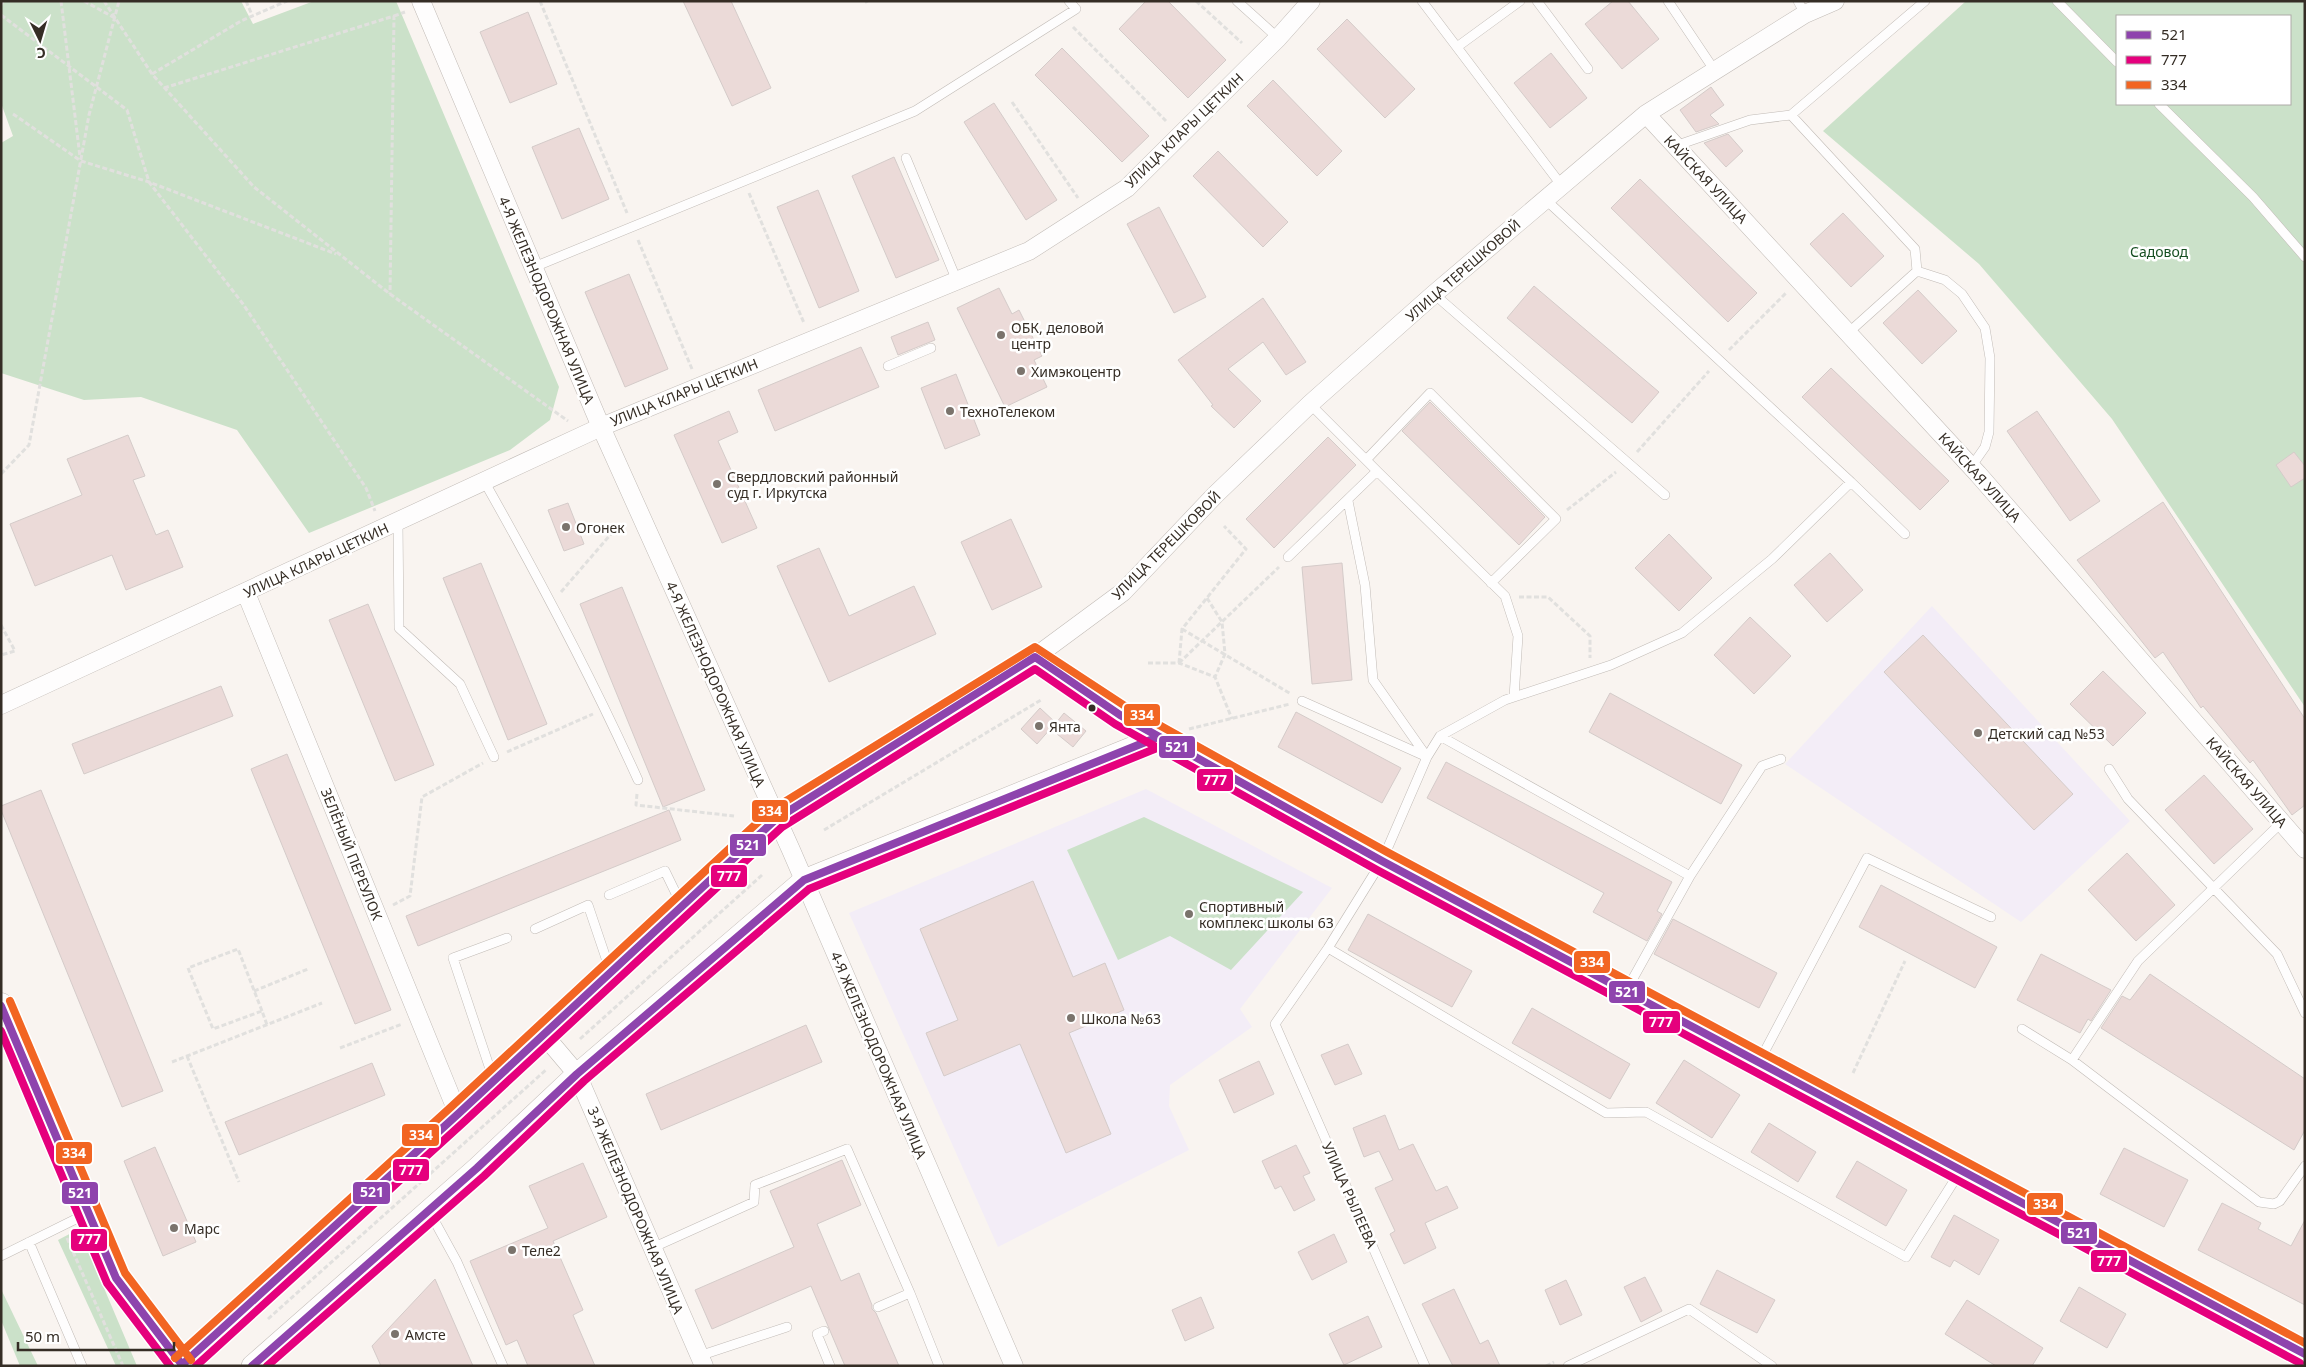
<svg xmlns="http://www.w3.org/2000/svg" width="2306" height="1367" font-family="'Noto Sans',sans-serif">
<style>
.education{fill:#f3edf7}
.green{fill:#cbe1c9;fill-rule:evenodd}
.building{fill:#ebdad8;stroke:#d4cbc9}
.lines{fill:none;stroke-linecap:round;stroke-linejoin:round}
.service-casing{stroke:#c1bbb6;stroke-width:10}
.minor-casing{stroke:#c1bbb6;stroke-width:19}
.tertiary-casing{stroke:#c1bbb6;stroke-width:22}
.secondary-casing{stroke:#c1bbb6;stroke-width:25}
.path{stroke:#e1e0de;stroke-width:3;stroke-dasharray:5 2.5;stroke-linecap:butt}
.service{stroke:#fefdfd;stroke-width:9}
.minor{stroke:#fefdfd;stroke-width:18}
.tertiary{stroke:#fefdfd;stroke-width:21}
.secondary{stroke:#fefdfd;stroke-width:24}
.bus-1-casing{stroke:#fff;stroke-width:11}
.bus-2-casing{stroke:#fff;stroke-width:11}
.bus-3-casing{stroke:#fff;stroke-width:11}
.bus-1{stroke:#8e44ad;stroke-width:8}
.bus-2{stroke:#e5007d;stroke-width:8}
.bus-3{stroke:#f26522;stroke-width:8}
.poi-dot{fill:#7a736c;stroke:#fff;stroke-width:2}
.bus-dot{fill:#352d25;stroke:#fff;stroke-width:2}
.labels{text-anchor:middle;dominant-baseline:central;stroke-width:5;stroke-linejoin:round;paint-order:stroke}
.street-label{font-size:14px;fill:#352d25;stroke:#fff}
.park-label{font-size:14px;fill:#164f22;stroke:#fff}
.poi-label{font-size:14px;fill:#352d25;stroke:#fff;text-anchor:start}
.line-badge{stroke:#fff;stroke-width:2}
.badge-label{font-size:14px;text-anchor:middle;font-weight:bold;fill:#fff}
</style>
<rect width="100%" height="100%" fill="#f9f4f0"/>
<!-- education -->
<path class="education" d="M1932,606L2130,821L2021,922L1785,764Z
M1146,789L1332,888L1240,1009L1252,1027L1170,1085L1169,1106L1189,1150L998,1247L849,913Z"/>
<!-- green -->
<path class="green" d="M1,1H241L253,24L314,1H396L559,387L550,420L510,450L309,533L237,430L141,397L84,400L1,373V143L13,136L1,103Z
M1966,1H2305V707L2112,419L1979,264L1823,131ZM2117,16H2290V104H2117Z
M1144,817L1303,892L1231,970L1170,936L1118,960L1067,850Z
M79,1229L137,1366H116L58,1240Z
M1,1289L38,1366H20L1,1320Z"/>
<!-- building -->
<path class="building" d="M683,1H731L771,88L732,106Z
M1146,1H1168L1226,60L1188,98L1119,29Z
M1613,1H1628L1659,39L1622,69L1585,24Z
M528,12L557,84L510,103L480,32Z
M1347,19L1415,89L1385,118L1317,49Z
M1062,48L1149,136L1122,162L1035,75Z
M1551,53L1587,98L1550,128L1514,83Z
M1273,80L1342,151L1317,176L1247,106Z
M1711,87L1724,105L1710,115L1719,124L1696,132L1680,110Z
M994,103L1057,200L1026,220L964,122Z
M579,128L609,199L562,219L532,147Z
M1728,134L1743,151L1726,167L1704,143Z
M1218,151L1288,222L1263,247L1193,176Z
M894,157L939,260L896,278L852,176Z
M1640,179L1757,293L1728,322L1611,208Z
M818,190L859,291L819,308L777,207Z
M1159,207L1206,297L1174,313L1127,224Z
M1843,213L1884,256L1851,287L1810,244Z
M629,274L668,369L625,387L585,292Z
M1534,286L1659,392L1632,423L1507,318Z
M999,288L1012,314L1019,310L1042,356L1034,360L1047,387L1005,407L957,308Z
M1918,290L1957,331L1922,364L1883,323Z
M1263,298L1306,362L1286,375L1263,342L1228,369L1261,401L1234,428L1211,406L1213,405L1178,360Z
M928,322L935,340L898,355L891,337Z
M861,347L879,387L775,431L758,390Z
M1831,368L1949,481L1920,510L1802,397Z
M956,374L980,435L945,449L921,388Z
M1430,402L1545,517L1519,545L1402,431Z
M729,411L738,432L718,441L757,528L722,543L674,435Z
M2037,411L2100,501L2070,521L2007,431Z
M128,435L145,476L133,480L156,535L168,530L183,567L126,590L112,555L35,586L10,524L82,495L67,459Z
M1328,437L1356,465L1274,548L1246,519Z
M2294,452L2305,466V478L2291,487L2276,465Z
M2163,502L2305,719V805L2292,815L2253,760L2250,763L2203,706L2201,708L2163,652L2155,658L2077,560Z
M568,503L584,544L564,551L548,510Z
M1011,519L1042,587L992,610L961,542Z
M1669,534L1712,578L1679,611L1635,568Z
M819,548L849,616L914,586L936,634L829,682L777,566Z
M1830,553L1863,590L1827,622L1794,585Z
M481,563L547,724L508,740L443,578Z
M1342,563L1352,680L1312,684L1302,567Z
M622,587L705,790L663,807L580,604Z
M368,604L434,765L395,781L329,620Z
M1750,617L1791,656L1754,694L1714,655Z
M1923,635L2073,794L2034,830L1884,672Z
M2103,671L2146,713L2113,746L2070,704Z
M221,686L233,716L84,774L72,744Z
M1610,693L1742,765L1721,804L1589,732Z
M1040,708L1056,723L1064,713L1086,731L1073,747L1051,729L1052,727L1037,744L1021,729Z
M1296,712L1401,768L1382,803L1278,747Z
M287,754L391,1010L355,1024L251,769Z
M1446,762L1672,882L1657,911L1662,914L1647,941L1593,912L1604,893L1427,798Z
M2204,775L2253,829L2214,864L2165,810Z
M41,790L163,1091L122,1107L1,810V806Z
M669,810L681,840L418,946L406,916Z
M2127,853L2175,905L2136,941L2088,890Z
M1033,881L1073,977L1105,963L1124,1010L1069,1033L1111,1134L1066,1153L1020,1044L944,1076L926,1033L958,1020L920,929Z
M1881,885L1997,947L1975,988L1859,927Z
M1368,914L1472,971L1452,1007L1348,950Z
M1673,919L1777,973L1759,1008L1654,954Z
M2041,954L2111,990L2091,1021L2088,1019L2080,1033L2017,1000Z
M2150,974L2305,1079V1130L2294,1150L2101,1028L2122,996L2130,1000Z
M1532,1008L1630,1064L1610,1099L1512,1043Z
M806,1025L822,1062L661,1130L646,1094Z
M1348,1044L1362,1074L1335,1085L1321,1055Z
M1684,1060L1740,1095L1712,1138L1656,1103Z
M1259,1061L1274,1094L1234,1113L1219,1080Z
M372,1063L385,1095L239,1155L225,1122Z
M1385,1115L1399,1150L1413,1144L1436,1191L1447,1186L1458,1208L1425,1223L1436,1248L1404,1264L1390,1234L1395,1231L1375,1188L1393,1180L1379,1151L1364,1157L1353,1128Z
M1769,1123L1816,1152L1798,1182L1751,1152Z
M1296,1145L1310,1173L1303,1176L1315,1200L1294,1211L1281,1186L1275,1189L1262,1161Z
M155,1147L196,1242L163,1256L124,1161Z
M2124,1148L2188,1180L2164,1227L2100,1194Z
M842,1160L861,1205L817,1224L841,1281L859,1273L872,1305V1309L876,1313L899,1366H845L811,1286L712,1329L695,1290L794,1247L770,1191Z
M1857,1161L1907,1190L1886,1226L1836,1197Z
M583,1163L607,1217L553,1241L583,1310L573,1315L595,1366H528L517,1340L506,1345L470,1261L548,1228L529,1186Z
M2222,1203L2261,1223L2258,1229L2291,1246L2305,1220V1305L2198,1250Z
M1954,1215L1999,1240L1979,1275L1954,1260L1950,1267L1931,1257Z
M1334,1234L1347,1262L1312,1280L1298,1252Z
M1717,1270L1775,1300L1757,1333L1700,1304Z
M1645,1277L1662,1311L1641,1322L1624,1287Z
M435,1279L473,1366H381L372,1346Z
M1566,1280L1582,1315L1560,1325L1545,1290Z
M2079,1287L2126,1314L2107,1348L2060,1321Z
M1454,1289L1480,1344L1488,1340L1500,1366H1453L1422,1304Z
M1201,1297L1214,1328L1185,1341L1172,1310Z
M1967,1300L2043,1348L2032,1366H1996L1945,1334Z
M1368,1316L1382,1347L1344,1365L1329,1334Z"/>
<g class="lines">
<defs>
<path id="service" d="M1237,1L1278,38
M1422,1L1562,186
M1537,1L1588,69
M1668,1L1715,71
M1798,1L1805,14
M2057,1L2117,62
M1457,47L1520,1
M2159,104L2253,197L2305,257
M1791,115L1925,1
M1675,146L1750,120L1791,115L1915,249L1917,271L1848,333
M906,158L957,281
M534,267L915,111L1076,9L1069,1
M1917,271L1945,280L1962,294L1985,328L1990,358L1989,432L1985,447L1971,467
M1434,294L1665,495
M888,366L931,348
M1366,460L1430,393L1556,519L1491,583
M1377,471L1505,596L1518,636L1514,697
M484,481C539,578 592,678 638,780
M1851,482L1905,534
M1348,501L1365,585L1373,680L1427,757L1440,736L1690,876L1626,991
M398,521L399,628L460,684L494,757
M1288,557L1377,471L1310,404
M1302,701L1427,757L1382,861L1328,948L1275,1024L1425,1366
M1440,736L1505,700L1611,665L1682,633L1772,559L1851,482L1546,200
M2109,769L2128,799L2277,954L2305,1013
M1690,876L1762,766L1781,759
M609,895L665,871L682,906
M535,929L588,905L611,973
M1328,948L1606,1113L1646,1112L1906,1257L1961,1170
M2022,1029L2072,1060L2259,1202L2274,1204L2280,1201L2305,1166
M2072,1060L2138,961L2282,822
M1759,1062L1867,858L1991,917
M494,1081L453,958L507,938
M429,1211L457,1262L503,1366
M29,1242L82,1366
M652,1248L754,1202L755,1185L847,1149L910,1293L939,1366
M1,1256L88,1213
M878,1307L910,1293
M824,1331L817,1334L830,1366
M699,1356L787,1327
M1568,1366L1689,1309L1772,1366"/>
<path id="minor" d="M421,1L601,427L791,850L1014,1366
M1646,114L1978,474L2305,849
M246,593L458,1114
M1035,657L1123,592L1215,495L1310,404L1434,294L1646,114L1805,14L1835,1
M1,705L601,427L1029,251L1127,188L1278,38L1311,1
M544,1035L577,1074L704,1366"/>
<path id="tertiary" d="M182,1365L458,1114L776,819L1035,657L1120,715L1382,861L2305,1354
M252,1366L477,1168L577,1074L804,880L1158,737"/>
<path id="secondary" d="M1,1005L116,1278L183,1366"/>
</defs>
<!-- service casing -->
<use href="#service" class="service-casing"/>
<!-- minor casing -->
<use href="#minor" class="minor-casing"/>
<!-- tertiary casing -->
<use href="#tertiary" class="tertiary-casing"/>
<!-- secondary casing -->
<use href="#secondary" class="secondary-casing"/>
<!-- path -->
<path class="path" d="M61,1L80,157
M84,1L115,18
M104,1L152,74L254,187L390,294L568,421
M246,1L252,15
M540,1L627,213
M866,1L867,3
M1196,1L1242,43
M1,5L3,1
M1,15L127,110L149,182L243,304L366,488L375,511
M394,16L405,12
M1073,27L1166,121
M152,74L241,21L287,1
M164,88L394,16L390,294
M1012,102L1078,198
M13,114L81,161L149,182L336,254
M749,193L804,323
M638,240L692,369
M1729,350L1786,293
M1637,452L1709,371
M1,474L29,445L89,115L119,1
M1567,510L1616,472
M561,592L611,534
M1519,597H1548L1590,636V658
M1207,598L1222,622L1225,654L1215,677
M1,625L15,651L1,655
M1182,629L1291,694
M1148,663H1179L1215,677L1232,719
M1179,663L1182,629L1246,549L1224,526
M1179,663L1279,567
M1189,729L1290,704
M507,752L593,714
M637,794L636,805L734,816
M824,830L1041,700
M393,905L410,896L422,797L483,763
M254,991L308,969
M262,1011L238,949L188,968L213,1029L262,1011L267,1025
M580,1039L762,875
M340,1048L402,1024
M187,1056L239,1182
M172,1062L322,1003
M1853,1073L1905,961
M67,1238L123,1366
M268,1319L547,1069
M1546,1366L1554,1362"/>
<!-- service -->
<use href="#service" class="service"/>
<!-- minor -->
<use href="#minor" class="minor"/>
<!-- tertiary -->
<use href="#tertiary" class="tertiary"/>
<!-- secondary -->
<use href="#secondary" class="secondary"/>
<defs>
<path id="bus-1" d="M1,1006L116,1278L183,1366
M182,1365L458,1114L776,819L1035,657L1120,715L1382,861L2305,1354
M252,1366L477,1168L577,1074L804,880L1158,737"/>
<path id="bus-2" d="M1,1031L107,1283L170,1366
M196,1366L465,1121L782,827L1035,669L1115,724L1377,870L2300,1363
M267,1366L484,1176L584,1081L809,889L1162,746"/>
<path id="bus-3" d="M10,1001L125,1273L191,1360
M175,1358L451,1107L770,811L1035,647L1125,706L1387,852L2305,1343"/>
</defs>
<!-- bus-1 casing -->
<use href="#bus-1" class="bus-1-casing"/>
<!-- bus-2 casing -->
<use href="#bus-2" class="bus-2-casing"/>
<!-- bus-3 casing -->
<use href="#bus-3" class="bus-3-casing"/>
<!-- bus-1 -->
<use href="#bus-1" class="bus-1"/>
<!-- bus-2 -->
<use href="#bus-2" class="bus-2"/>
<!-- bus-3 -->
<use href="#bus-3" class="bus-3"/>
</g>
<!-- markers -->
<g class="poi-dot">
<circle cx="1001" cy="335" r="5"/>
<circle cx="1021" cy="371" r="5"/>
<circle cx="950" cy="411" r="5"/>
<circle cx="717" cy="484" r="5"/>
<circle cx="566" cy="527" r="5"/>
<circle cx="1039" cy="726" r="5"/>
<circle cx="1978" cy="733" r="5"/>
<circle cx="1189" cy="914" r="5"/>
<circle cx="1071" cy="1018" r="5"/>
<circle cx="174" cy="1228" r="5"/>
<circle cx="512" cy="1250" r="5"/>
<circle cx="395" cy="1334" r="5"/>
</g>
<circle class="bus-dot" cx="1092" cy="708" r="4.5"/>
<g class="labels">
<!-- street labels -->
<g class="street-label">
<text transform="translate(1184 130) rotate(-44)">УЛИЦА КЛАРЫ ЦЕТКИН</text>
<text transform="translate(1706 179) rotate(47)">КАЙСКАЯ УЛИЦА</text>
<text transform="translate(1463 270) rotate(-41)">УЛИЦА ТЕРЕШКОВОЙ</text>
<text transform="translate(547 300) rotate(67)">4-Я ЖЕЛЕЗНОДОРОЖНАЯ УЛИЦА</text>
<text transform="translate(684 392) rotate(-22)">УЛИЦА КЛАРЫ ЦЕТКИН</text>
<text transform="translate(1980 477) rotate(48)">КАЙСКАЯ УЛИЦА</text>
<text transform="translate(1166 545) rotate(-45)">УЛИЦА ТЕРЕШКОВОЙ</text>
<text transform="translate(316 560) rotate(-25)">УЛИЦА КЛАРЫ ЦЕТКИН</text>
<text transform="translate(716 684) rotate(66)">4-Я ЖЕЛЕЗНОДОРОЖНАЯ УЛИЦА</text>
<text transform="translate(2247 782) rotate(49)">КАЙСКАЯ УЛИЦА</text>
<text transform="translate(352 854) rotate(68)">ЗЕЛЁНЫЙ ПЕРЕУЛОК</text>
<text transform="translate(879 1055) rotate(67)">4-Я ЖЕЛЕЗНОДОРОЖНАЯ УЛИЦА</text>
<text transform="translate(1350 1195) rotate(66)">УЛИЦА РЫЛЕЕВА</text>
<text transform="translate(636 1210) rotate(67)">3-Я ЖЕЛЕЗНОДОРОЖНАЯ УЛИЦА</text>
</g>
<!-- park labels -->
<g class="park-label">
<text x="2159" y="251">Садовод</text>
</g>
<!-- poi labels -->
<g class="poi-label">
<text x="1011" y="327">ОБК, деловой<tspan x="1011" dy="16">центр</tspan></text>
<text x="1031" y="371">Химэкоцентр</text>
<text x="960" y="411">ТехноТелеком</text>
<text x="727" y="476">Свердловский районный<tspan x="727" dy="16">суд г. Иркутска</tspan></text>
<text x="576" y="527">Огонек</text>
<text x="1049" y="726">Янта</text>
<text x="1988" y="733">Детский сад №53</text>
<text x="1199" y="906">Спортивный<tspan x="1199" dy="16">комплекс школы 63</tspan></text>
<text x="1081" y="1018">Школа №63</text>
<text x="184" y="1228">Марс</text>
<text x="522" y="1250">Теле2</text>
<text x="405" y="1334">Амсте</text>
</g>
</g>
<g class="line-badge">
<rect x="1123" y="703" width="38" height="24" rx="5" fill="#f26522"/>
<rect x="1158" y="735" width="38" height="24" rx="5" fill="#8e44ad"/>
<rect x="1196" y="768" width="38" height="24" rx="5" fill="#e5007d"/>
<rect x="751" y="799" width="38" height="24" rx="5" fill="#f26522"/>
<rect x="729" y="833" width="38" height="24" rx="5" fill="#8e44ad"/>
<rect x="710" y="864" width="38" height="24" rx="5" fill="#e5007d"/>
<rect x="1573" y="950" width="38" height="24" rx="5" fill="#f26522"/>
<rect x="1608" y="980" width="38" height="24" rx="5" fill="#8e44ad"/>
<rect x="1642" y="1010" width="39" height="24" rx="5" fill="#e5007d"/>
<rect x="401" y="1123" width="39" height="24" rx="5" fill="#f26522"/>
<rect x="55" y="1141" width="38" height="24" rx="5" fill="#f26522"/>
<rect x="392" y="1158" width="38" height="24" rx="5" fill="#e5007d"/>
<rect x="352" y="1181" width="39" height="24" rx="5" fill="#8e44ad"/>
<rect x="61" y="1181" width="38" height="24" rx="5" fill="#8e44ad"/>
<rect x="2026" y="1192" width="38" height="24" rx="5" fill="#f26522"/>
<rect x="2060" y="1221" width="38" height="24" rx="5" fill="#8e44ad"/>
<rect x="70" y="1228" width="38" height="24" rx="5" fill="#e5007d"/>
<rect x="2090" y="1249" width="38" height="24" rx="5" fill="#e5007d"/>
</g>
<g class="badge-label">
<text x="1142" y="720">334</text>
<text x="1177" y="752">521</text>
<text x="1215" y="785">777</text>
<text x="770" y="816">334</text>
<text x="748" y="850">521</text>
<text x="729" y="881">777</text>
<text x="1592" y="967">334</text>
<text x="1627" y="997">521</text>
<text x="1661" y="1027">777</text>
<text x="421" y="1140">334</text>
<text x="74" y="1158">334</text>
<text x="411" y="1175">777</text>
<text x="372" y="1197">521</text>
<text x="80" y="1198">521</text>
<text x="2045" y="1209">334</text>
<text x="2079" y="1238">521</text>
<text x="89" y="1244">777</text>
<text x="2109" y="1266">777</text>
</g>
<!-- border -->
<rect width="2306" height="1367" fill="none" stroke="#352d25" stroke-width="5"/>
<!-- legend -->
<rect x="2116" y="15" width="175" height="90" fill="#ffffff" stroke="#aeaba8"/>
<rect x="2126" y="31" width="25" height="8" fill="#8e44ad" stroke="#aeaba8"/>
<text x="2161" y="40" font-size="15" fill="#352d25">521</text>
<rect x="2126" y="56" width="25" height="8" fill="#e5007d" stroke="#aeaba8"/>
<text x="2161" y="65" font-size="15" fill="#352d25">777</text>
<rect x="2126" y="81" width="25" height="8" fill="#f26522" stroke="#aeaba8"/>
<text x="2161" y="90" font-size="15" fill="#352d25">334</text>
<!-- north arrow -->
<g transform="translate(40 40) rotate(175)" stroke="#ffffff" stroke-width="4" paint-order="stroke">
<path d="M0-4L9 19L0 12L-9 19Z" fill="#352d25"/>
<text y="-8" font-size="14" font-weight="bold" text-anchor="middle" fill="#352d25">С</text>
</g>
<!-- scale -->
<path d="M18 1342v8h156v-8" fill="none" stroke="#352d25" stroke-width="2.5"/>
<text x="25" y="1342" font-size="15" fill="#352d25" stroke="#ffffff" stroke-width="4" paint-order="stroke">50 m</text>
</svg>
